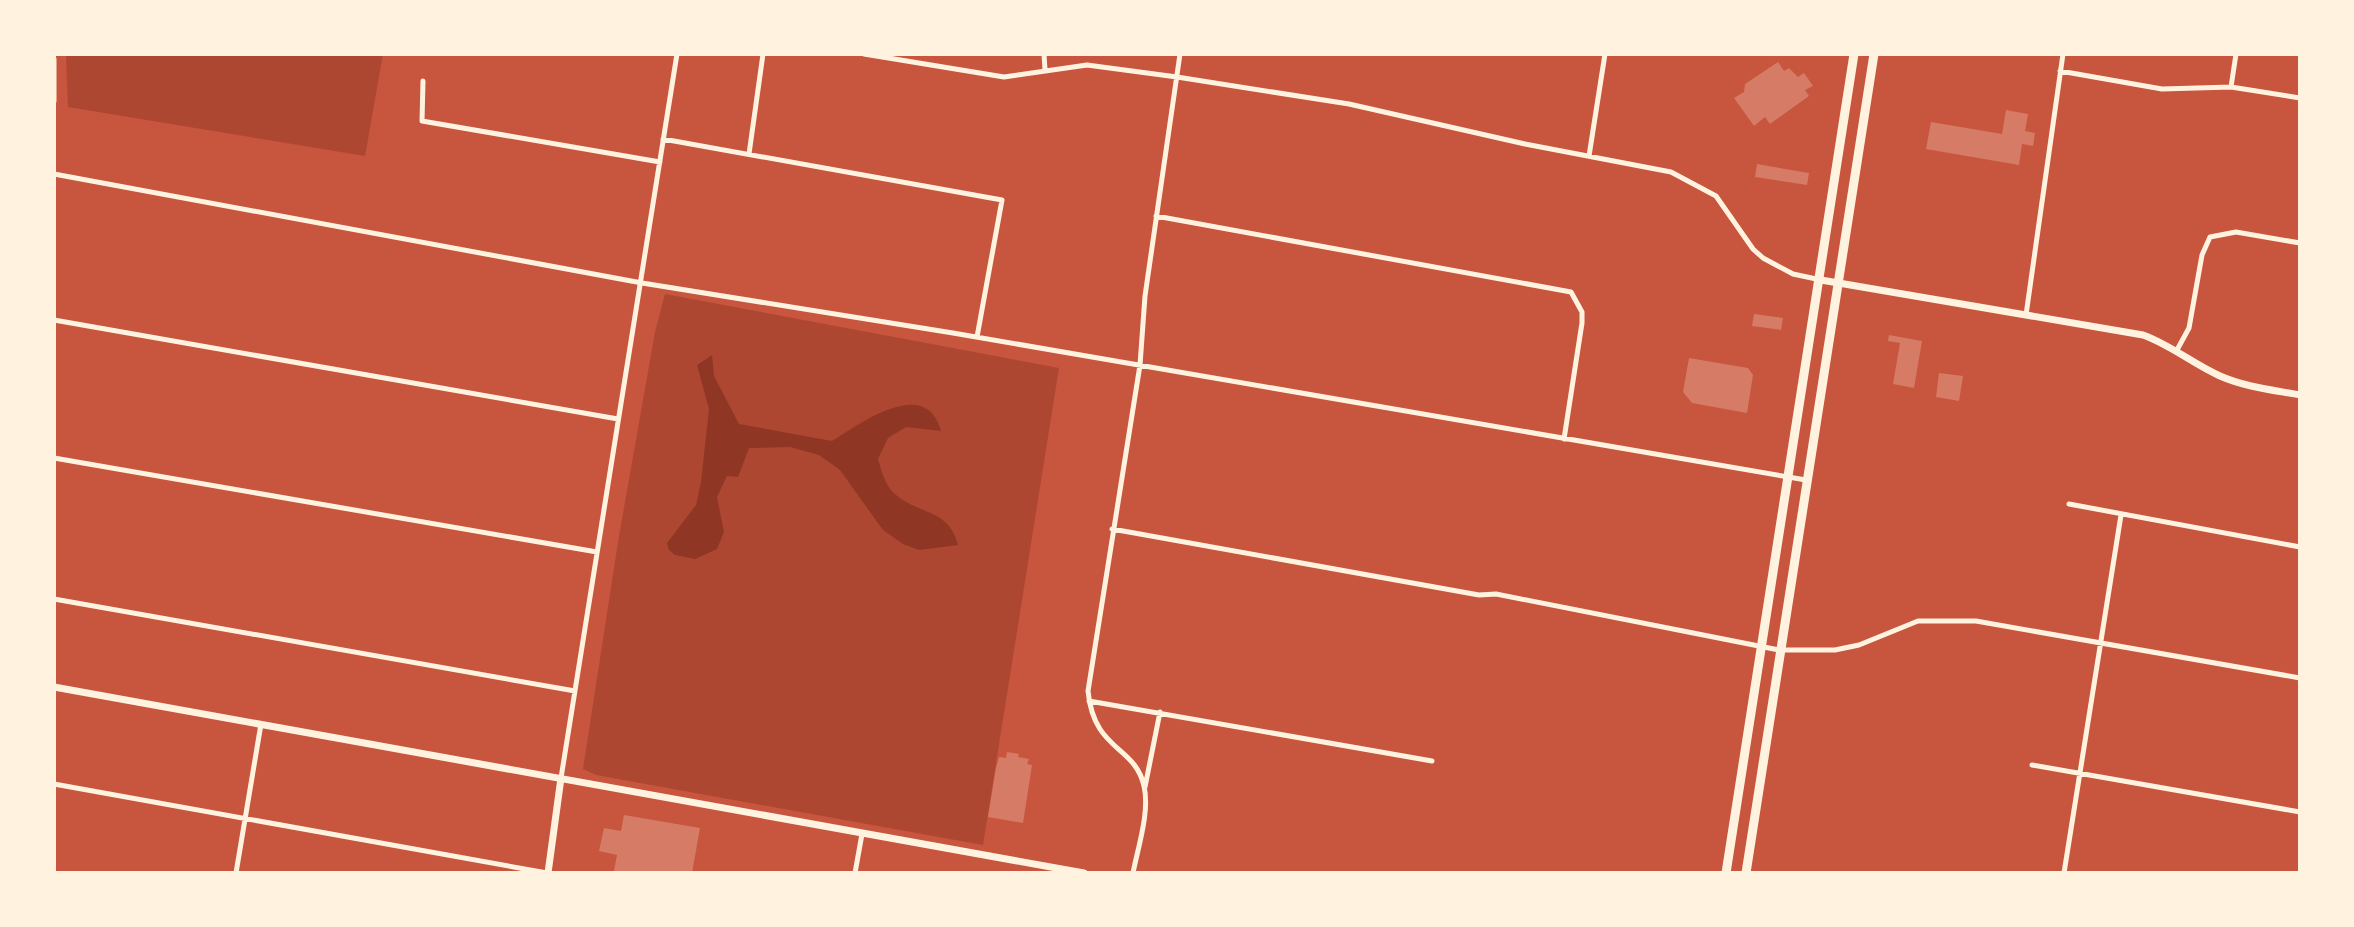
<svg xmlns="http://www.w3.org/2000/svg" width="2354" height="927" font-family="Rubik,sans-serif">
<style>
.green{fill:#ae4732}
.water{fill:#8f3625}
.building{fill:#d67c66}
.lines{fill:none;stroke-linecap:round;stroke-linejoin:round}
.minor{stroke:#fff3e0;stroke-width:5}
.tertiary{stroke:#fff3e0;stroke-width:7}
.trunk{stroke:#fff3e0;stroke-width:9}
</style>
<rect width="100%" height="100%" fill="#c8553d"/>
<!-- green -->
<path class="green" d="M66,54H383L365,156L68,107Z
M665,294L1059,368L983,845L596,775L583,769L618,542L655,332Z"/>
<!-- water -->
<path class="water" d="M712,355L714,376L739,424L832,441C858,425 926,374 941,431L906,427L888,438L878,459C882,472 885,486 896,495C920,515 949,509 958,545L919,550L903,544L883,530L840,470L819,455L790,447L749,448L738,477L727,476L717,497L724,532L717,549L695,559L675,555L669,550L667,543L696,505L701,482L709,409L697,365Z"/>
<!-- building -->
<path class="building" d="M1778,62L1784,71L1789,68L1798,77L1804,73L1813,86L1805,90L1809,96L1770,124L1765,117L1754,126L1734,98L1744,92L1745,84Z
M2006,110L2028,114L2025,131L2035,133L2033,146L2022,144L2019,165L1926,149L1931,122L2002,134Z
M1757,164L1809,173L1807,185L1755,177Z
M1754,314L1783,318L1781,330L1752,326Z
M1889,335L1922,341L1914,388L1893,384L1900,343L1888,341Z
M1689,358L1748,368L1753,375L1747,413L1692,403L1683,392Z
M1939,373L1963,376L1959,401L1936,397Z
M1007,752L1019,754L1018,757L1029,759L1027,764L1032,765L1023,823L988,817L996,768L999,757L1006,758Z
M624,815L700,828L692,873L614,871L617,855L599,851L604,828L621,831Z"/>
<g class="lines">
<!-- minor -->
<path class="minor" d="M864,54L1004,77L1087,65L1177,77L1349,104L1525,144L1671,172L1716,196L1753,249L1763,258L1793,274L1821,280
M1044,54L1045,70
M54,59V101
M2060,71L2162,89L2231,87L2300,98
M423,81L422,121L660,162
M2231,87L2236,54
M663,139L1002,200L977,337
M749,154L763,54
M1589,156L1605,54
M54,174L642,283L953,333L1806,480
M1156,216L1571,292L1582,312V323L1564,439
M2026,315L2063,54
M54,320L618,419
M2177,350L2189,328L2202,255L2210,237L2236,232L2300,243
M54,458L597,552
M2069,504L2300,547
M1112,529L1479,595L1496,594L1779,650H1835L1859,645L1918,621H1976L2300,678
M54,599L575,691
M1089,701L1432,761
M2032,765L2300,812
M561,778L677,54
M54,784L547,873
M1145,787L1160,712
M236,873L261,724
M855,873L862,834
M1133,873C1138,847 1150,812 1144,786C1135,745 1094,752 1088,691L1140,365L1145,296L1180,54
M2064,873L2121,515"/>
<!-- tertiary -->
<path class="tertiary" d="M1821,280L2143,335C2171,345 2193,364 2220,376C2245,387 2273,390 2300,395
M54,687L1084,873
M548,873L561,778"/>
<!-- trunk -->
<path class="trunk" d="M1726,873L1854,54
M1746,873L1874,54"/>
</g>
<!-- border -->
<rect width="2354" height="927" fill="none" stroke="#fff3e0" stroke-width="112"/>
</svg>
